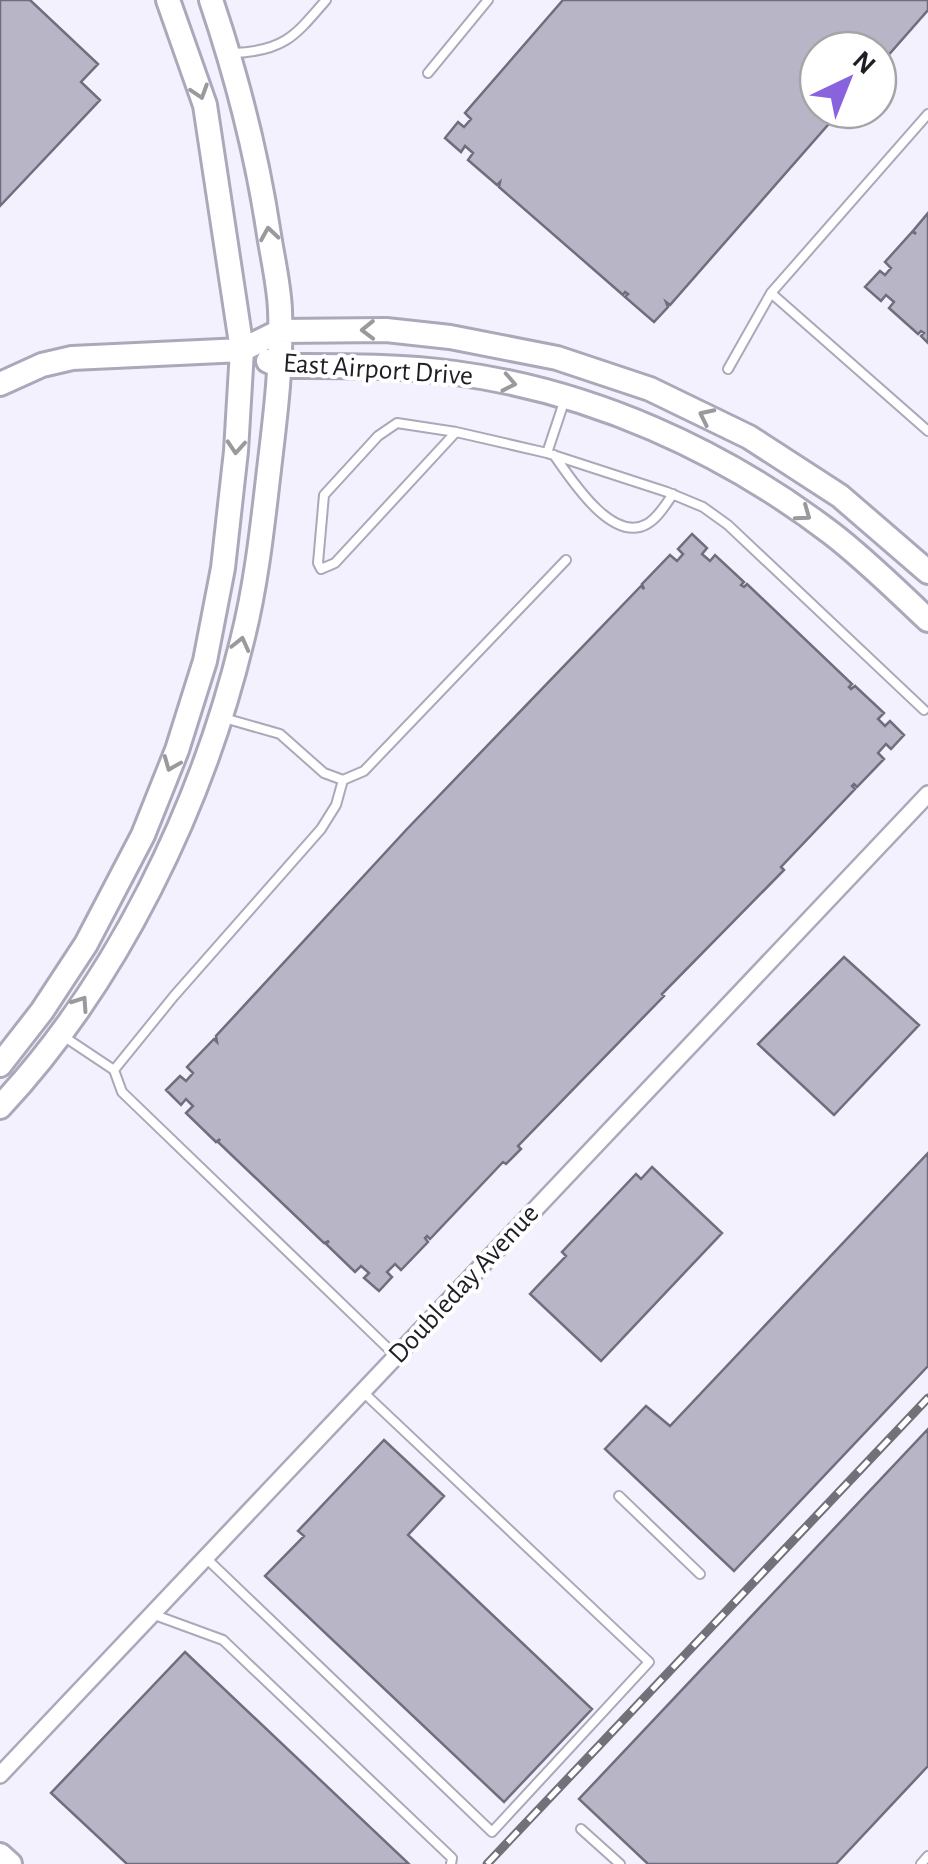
<svg xmlns="http://www.w3.org/2000/svg" width="928" height="1864" font-family="'Alegreya Sans',sans-serif">
<style>
.building{fill:#b8b5c7;stroke:#706d7e;stroke-width:2.5}
.lines{fill:none;stroke-linecap:round;stroke-linejoin:round}
.lane-casing{stroke:#aba8ba;stroke-width:12}
.street-casing{stroke:#aba8ba;stroke-width:20}
.secondary-casing{stroke:#aba8ba;stroke-width:28}
.lane{stroke:#fff;stroke-width:8}
.street{stroke:#fff;stroke-width:15}
.secondary{stroke:#fff;stroke-width:22}
.rail-casing{stroke:#727079;stroke-width:9}
.rail{stroke:#fff;stroke-width:5;stroke-dasharray:15;stroke-linecap:butt}
.oneway{stroke:#9a9a9d}
.labels{text-anchor:middle;dominant-baseline:central;stroke-width:8;stroke-linejoin:round;paint-order:stroke}
.street-label{font-size:28px;fill:#1f1e25;stroke:#fff}
</style>
<rect width="100%" height="100%" fill="#f3f1fd"/>
<!-- building -->
<path class="building" d="M0,0H30L98,64L81,82L100,100L0,206Z
M563,0H928V10L878,67V50H818V110H841L670,305L666,302L668,307L654,322L625,297L628,294L625,292L623,295L499,187L500,182L497,185L468,160L473,153L465,146L461,152L445,138L458,122L464,127L471,119L465,113Z
M928,213V343L921,336L924,333L921,331L918,334L889,308L894,302L886,295L881,301L865,287L880,271L885,275L891,268L885,262L912,232L916,234L913,231Z
M692,534L707,548L702,554L710,561L715,555L744,582L741,585L744,587L747,584L852,684L849,687L851,689L855,686L884,713L878,719L885,726L890,721L904,735L891,749L886,744L878,753L884,759L857,787L854,784L852,786L855,789L781,867L784,870L662,994L664,996L518,1146L521,1149L506,1164L503,1162L430,1239L427,1236L425,1238L428,1242L401,1270L395,1264L387,1272L392,1277L379,1291L364,1278L369,1273L361,1266L355,1272L326,1244L329,1241L324,1243L218,1142L220,1139L216,1142L186,1113L193,1106L186,1099L181,1105L166,1090L180,1076L186,1081L193,1073L187,1067L214,1039L217,1042L216,1036L407,829L641,586L644,589L642,584L670,555L677,561L683,554L678,549Z
M844,957L919,1025L834,1115L758,1044Z
M928,1153V1366L734,1571L605,1449L646,1406L670,1426Z
M652,1167L722,1233L601,1361L530,1294L566,1256L562,1252L636,1174L641,1179Z
M928,1429V1766L836,1864H648L579,1799Z
M384,1440L444,1496L408,1535L592,1709L504,1802L265,1576L304,1536L298,1531Z
M185,1652L409,1864H127L51,1793Z"/>
<g class="lines">
<defs>
<path id="lane" d="M234,53C284,51 295,36 326,0
M428,73L488,0
M928,114L771,293L928,431
M728,369L771,293
M564,402L547,453L667,492L703,507L728,525L924,710
M456,432L335,563L321,569L318,563L324,495L378,436L397,423L456,432L547,453
M554,455C571,479 612,544 647,524C658,518 666,504 673,494
M224,718L280,734L324,773L343,780L364,771L566,560
M63,1036L114,1070L122,1092L396,1356
M114,1070L174,996L321,829L336,805L343,780
M619,1496L700,1574
M207,1559L492,1832L649,1662L363,1392
M152,1614L223,1640L452,1858L451,1864
M581,1829L620,1864
M921,1864L928,1856"/>
<path id="street" d="M0,1775L928,794"/>
<path id="secondary" d="M268,361L279,366C338,366 396,365 455,373C591,391 722,450 831,533C865,559 896,590 928,620
M0,384L42,365L72,358L242,350L280,331L386,330L450,337L557,358L650,389L749,437L840,496L928,572
M0,1065L42,1011L86,944L143,835L177,750L205,661L223,568L236,451L242,350L205,105L168,0
M0,1107C117,982 202,806 242,641C257,582 263,521 270,461C276,411 282,361 280,310C279,285 273,260 269,235C257,154 237,77 211,0
M0,1855L10,1864"/>
</defs>
<!-- lane casing -->
<use href="#lane" class="lane-casing"/>
<!-- street casing -->
<use href="#street" class="street-casing"/>
<!-- secondary casing -->
<use href="#secondary" class="secondary-casing"/>
<!-- lane -->
<use href="#lane" class="lane"/>
<!-- street -->
<use href="#street" class="street"/>
<!-- secondary -->
<use href="#secondary" class="secondary"/>
<defs>
<path id="rail" d="M487,1864L928,1398"/>
</defs>
<!-- rail casing -->
<use href="#rail" class="rail-casing"/>
<!-- rail -->
<use href="#rail" class="rail"/>
</g>
<!-- one-way arrows -->
<defs><path id="oneway-chevron" d="M-2-3.5L2.5 0L-2 3.5" fill="none" stroke-width="1.6" stroke-linecap="round" stroke-linejoin="round" transform="scale(2.5)"/></defs>
<g class="oneway">
<use href="#oneway-chevron" transform="translate(200 92) rotate(72)"/>
<use href="#oneway-chevron" transform="translate(269 234) rotate(-99)"/>
<use href="#oneway-chevron" transform="translate(368 330) rotate(179)"/>
<use href="#oneway-chevron" transform="translate(509 383) rotate(11)"/>
<use href="#oneway-chevron" transform="translate(706 416) rotate(-154)"/>
<use href="#oneway-chevron" transform="translate(236 447) rotate(94)"/>
<use href="#oneway-chevron" transform="translate(804 514) rotate(36)"/>
<use href="#oneway-chevron" transform="translate(241 644) rotate(-76)"/>
<use href="#oneway-chevron" transform="translate(171 764) rotate(112)"/>
<use href="#oneway-chevron" transform="translate(81 1003) rotate(-56)"/>
</g>
<g class="labels">
<!-- street labels -->
<g class="street-label">
<text transform="translate(378 370) rotate(4)">East Airport Drive</text>
<text transform="translate(464 1284) rotate(-47)">Doubleday Avenue</text>
</g>
</g>
<!-- north arrow -->
<g transform="translate(848 80) rotate(43)"><circle r="48" fill="#ffffff" stroke="#a5a5a8" stroke-width="2.5"/>
<path d="M0-8L18 38L0 25L-18 38Z" fill="#8863dd"/>
<text y="-15" font-size="28" font-weight="bold" text-anchor="middle" fill="#1f1e25">N</text>
</g>
</svg>
